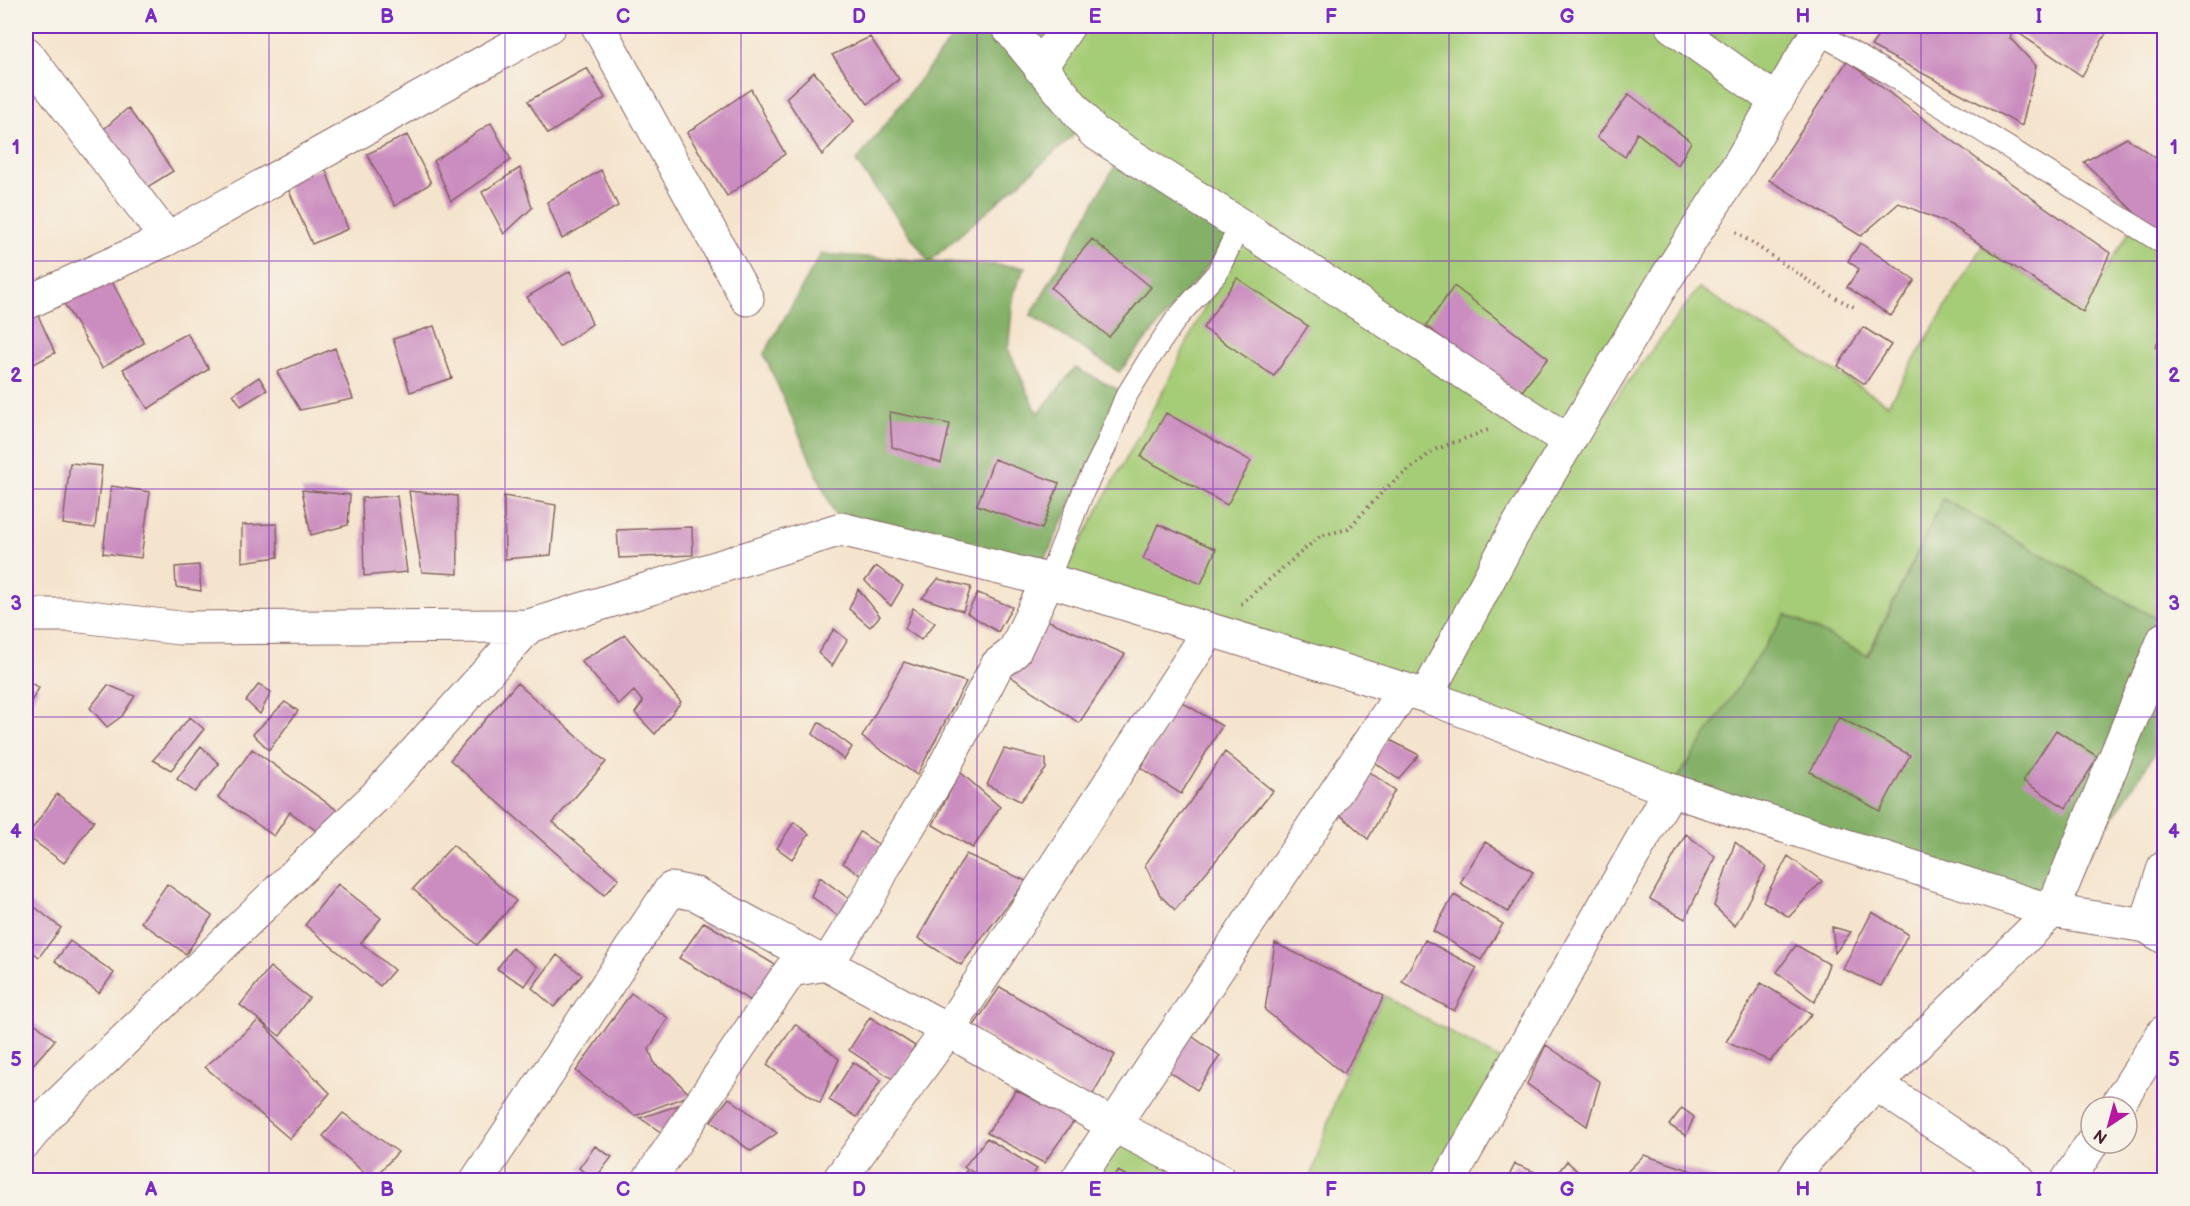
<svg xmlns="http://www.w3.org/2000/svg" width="2190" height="1206" font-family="'Balsamiq Sans',sans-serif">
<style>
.green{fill:#a5cc76;stroke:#787650;stroke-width:1.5}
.forest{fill:#84b067;stroke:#676849;stroke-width:1.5}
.building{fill:#cb8dc0}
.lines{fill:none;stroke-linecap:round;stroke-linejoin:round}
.lane-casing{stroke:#866464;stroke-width:23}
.street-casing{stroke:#866464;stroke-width:35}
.secondary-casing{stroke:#866464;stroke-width:35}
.path{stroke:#866464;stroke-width:4;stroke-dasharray:1.5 4.5;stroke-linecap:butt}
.lane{stroke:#fff;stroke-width:21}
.street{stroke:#fff;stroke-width:33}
.secondary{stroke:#fff;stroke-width:33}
.grid{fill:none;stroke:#7b2cbf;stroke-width:1.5;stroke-opacity:0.55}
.neatline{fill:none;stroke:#7b2cbf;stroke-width:2}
.grid-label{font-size:20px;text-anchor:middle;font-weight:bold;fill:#7b2cbf}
</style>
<rect width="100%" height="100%" fill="#f7f3e8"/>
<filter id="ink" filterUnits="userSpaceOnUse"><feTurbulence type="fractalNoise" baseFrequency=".0167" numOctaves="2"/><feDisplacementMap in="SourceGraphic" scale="12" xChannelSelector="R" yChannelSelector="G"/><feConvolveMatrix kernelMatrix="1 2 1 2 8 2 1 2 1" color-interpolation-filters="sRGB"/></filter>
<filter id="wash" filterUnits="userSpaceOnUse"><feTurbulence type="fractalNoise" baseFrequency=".008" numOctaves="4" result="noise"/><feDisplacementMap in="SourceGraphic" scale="24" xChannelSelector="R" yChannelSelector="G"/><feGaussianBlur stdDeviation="1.35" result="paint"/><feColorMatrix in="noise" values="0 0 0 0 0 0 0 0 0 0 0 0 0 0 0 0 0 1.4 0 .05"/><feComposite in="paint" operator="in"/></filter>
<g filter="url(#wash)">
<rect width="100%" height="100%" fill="#f5e4cd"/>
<!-- green -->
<path class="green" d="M1019,26H1816L1518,527L1699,288L1888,404L1982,246L2082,312L2135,222L2164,240V623L1943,499L1867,656L1670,790L1065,571L1167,383L1244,228L1131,149Z
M1384,996L1512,1066L1449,1180H1310L1344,1074Z
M1113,1125L1221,1180H1077Z"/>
<!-- forest -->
<path class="forest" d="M961,26H992L1081,129L930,261L1025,267L1014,291L1008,349L1038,414L1075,368L1123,392L1041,568L841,529L764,354L821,254L929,261L856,162Z
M1121,155L1234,227L1211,262L1119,372L1031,315Z
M1943,499L2164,623V739L2052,911L1670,790L1786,614L1868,656Z"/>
<g id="blocks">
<!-- building -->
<path class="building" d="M1885,26H2014L2010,38L2036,66L2022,126L1871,46Z
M2024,26H2110L2082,76L2020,34Z
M870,37L899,79L868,104L832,55Z
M1847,61L1985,165L2110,253L2083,312L1951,225L1899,203L1861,236L1769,180Z
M587,68L605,98L548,134L528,101Z
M814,72L854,121L822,155L786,98Z
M751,89L785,154L727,196L687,133Z
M1629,94L1691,142L1678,165L1637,133L1625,157L1597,137Z
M128,108L173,171L138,193L98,134Z
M491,123L511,160L451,201L434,161Z
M407,135L431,183L395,206L367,154Z
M2127,138L2164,164V221L2158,236L2084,162Z
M325,168L348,229L312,244L284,179Z
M520,168L532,208L504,234L482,192Z
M601,170L618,206L562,239L547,202Z
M1092,239L1151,287L1109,337L1051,288Z
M1860,243L1915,280L1891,316L1847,287L1859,269L1848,261Z
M570,271L592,324L559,347L527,297Z
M108,274L144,343L102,368L62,300Z
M1237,278L1308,326L1274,376L1203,328Z
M1454,286L1548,358L1519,395L1426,326Z
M37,313L55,353L26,368V318Z
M434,326L452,378L410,392L393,339Z
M1863,327L1891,345L1865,384L1838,366Z
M2164,330V352L2155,347Z
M187,333L209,369L148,409L123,369Z
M335,348L353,399L300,410L277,372Z
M259,377L267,390L241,406L233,394Z
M890,412L950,424L941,463L892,447Z
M1166,413L1251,461L1227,505L1141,457Z
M994,459L1059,483L1042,529L977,505Z
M70,463L102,466L95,528L63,524Z
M111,486L150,492L141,558L103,553Z
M302,490L350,495L348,525L311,535Z
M409,491L457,496L458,574L422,572Z
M397,496L407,572L364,576L362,498Z
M504,496L556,505L551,555L505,559Z
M277,524L278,557L242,562V525Z
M1158,524L1216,549L1201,584L1143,559Z
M692,527L693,555L619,558L617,530Z
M199,565L201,591L176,587L175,567Z
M876,566L903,586L891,606L865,581Z
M938,579L971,587L963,611L922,598Z
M858,589L880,616L870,627L849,609Z
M978,593L1012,607L998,632L967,613Z
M913,608L935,623L921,640L905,629Z
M1042,618L1125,654L1079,723L1010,676Z
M834,629L847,640L832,666L818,653Z
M625,635L681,702L655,734L635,713L643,702L634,691L619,705L581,661Z
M904,662L966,682L917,775L862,737Z
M26,680L39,688L26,710Z
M517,683L606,762L553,822L619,879L604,895L450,760Z
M259,684L271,692L260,714L246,701Z
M108,685L135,696L122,716L107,727L90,708Z
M1180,701L1222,726L1181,794L1141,768Z
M285,702L298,711L269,750L253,734Z
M190,717L204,729L171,770L153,760Z
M1839,717L1910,755L1880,811L1810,772Z
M819,722L852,747L844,760L813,734Z
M2056,730L2098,757L2066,808L2023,781Z
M1386,738L1419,755L1398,779L1372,760Z
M201,746L219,764L195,792L177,779Z
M252,749L341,813L325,837L290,812L274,836L218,797Z
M1004,749L1046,759V769L1020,801L987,785Z
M1225,752L1273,791L1175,910L1160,895L1145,865Z
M1365,769L1395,790L1368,839L1337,812Z
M960,772L1000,807L973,848L933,825Z
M57,794L94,821L64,863L27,836Z
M794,822L809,834L792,859L777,848Z
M860,832L881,846L861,875L843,863Z
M1686,834L1715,857L1685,919L1650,899Z
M1485,842L1533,872L1508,912L1460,883Z
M1735,842L1766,867L1735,926L1714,906Z
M453,845L516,901L477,945L413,889Z
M966,854L1026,881L961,965L918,938Z
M1788,856L1822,881L1789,917L1763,901Z
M820,877L849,899L838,916L811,896Z
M167,884L212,916L186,954L141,922Z
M338,884L381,918L361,943L394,970L380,986L305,925Z
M1454,895L1503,924L1481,960L1433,931Z
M26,900L61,928L39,957L26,947Z
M1872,912L1908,934L1881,986L1843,969Z
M704,922L777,966L751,1001L679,958Z
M1832,927L1851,932L1835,953Z
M1425,940L1477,968L1454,1011L1402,982Z
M70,941L114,973L99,993L55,961Z
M1275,943L1384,996L1344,1074L1265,1010Z
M1796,945L1829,964L1815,1002L1777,972Z
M512,948L538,967L525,986L497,969Z
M557,955L582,975L554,1007L532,988Z
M270,967L309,998L280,1036L240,1005Z
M1761,983L1812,1014L1770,1061L1726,1042Z
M1000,987L1115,1055L1090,1099L973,1027Z
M631,993L668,1018L649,1049L655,1065L670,1074L690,1095L635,1116L576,1071Z
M26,1016L55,1040L29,1069L26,1067Z
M870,1017L915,1046L894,1080L849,1050Z
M259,1020L330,1093L290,1139L205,1067Z
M795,1024L839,1059L820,1103L767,1065Z
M1190,1035L1220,1056L1197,1090L1166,1069Z
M1546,1045L1600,1082L1587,1126L1527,1084Z
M853,1062L881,1080L857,1117L829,1100Z
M1016,1090L1074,1121L1044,1163L987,1133Z
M729,1098L777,1133L751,1151L711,1121Z
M685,1103L671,1139L640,1118Z
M1682,1108L1694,1117L1686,1136L1669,1125Z
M343,1113L398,1152L372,1180L323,1136Z
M987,1138L1037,1169L1029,1180H986L964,1167Z
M595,1146L612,1157L594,1180L579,1168Z
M1644,1155L1719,1180H1619Z
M1567,1161L1578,1172L1574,1180H1552Z
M1515,1164L1535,1172L1533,1180H1507Z
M966,1171L979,1180H959Z
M1118,1171L1134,1180H1111Z
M2164,1171V1180H2157Z"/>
</g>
</g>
<g filter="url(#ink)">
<use href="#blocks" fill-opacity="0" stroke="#866464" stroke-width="1.5"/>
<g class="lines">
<defs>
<path id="lane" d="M1817,32L1888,73L2164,244
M1048,580L1084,490L1105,448L1125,398L1149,359L1177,318L1217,273L1240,225"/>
<path id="street" d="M598,26L747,299
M1007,26L1094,132L1240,225L1568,441
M1672,26L1776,101
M26,53L167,239
M1040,68L1068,26
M26,303L167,239L549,26
M2146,926L2164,867
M1876,1084L2019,1180
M2116,1107L2164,1032
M477,1180L671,889L696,894L948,1030L1210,630
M649,1180L791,970L827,964L868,899L884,867L941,773L997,665L1014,652L1048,580
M839,1180L948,1030L1113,1125L1220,1180
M1077,1180L1404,690
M1449,1180L1670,790
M1793,1180L1807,1158L1876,1084L2052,911L2164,639
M2068,1180L2092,1143"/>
<path id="secondary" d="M26,615H73L179,628L529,626L841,529L1048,580L1426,696L1670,790L2052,911L2146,926L2164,937
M1426,696L1513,534L1660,288L1736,169L1821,26
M26,1141L49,1113L376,796L529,626"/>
</defs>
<!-- lane casing -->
<use href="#lane" class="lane-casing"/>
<!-- street casing -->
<use href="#street" class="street-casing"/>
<!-- secondary casing -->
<use href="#secondary" class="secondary-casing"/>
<!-- path -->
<path class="path" d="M1736,232L1830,295L1856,308
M1241,604L1320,536L1348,529L1386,488L1434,450L1488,430"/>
<!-- lane -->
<use href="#lane" class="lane"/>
<!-- street -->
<use href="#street" class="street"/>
<!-- secondary -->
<use href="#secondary" class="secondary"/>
</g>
</g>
<!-- grid -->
<path class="grid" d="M269,26V1180M505,26V1180M741,26V1180M977,26V1180M1213,26V1180M1449,26V1180M1685,26V1180M1921,26V1180M26,261H2164M26,489H2164M26,717H2164M26,945H2164"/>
<!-- margin -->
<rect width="2190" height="1206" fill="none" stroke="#f7f3e8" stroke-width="66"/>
<!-- north arrow -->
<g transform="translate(2109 1125) rotate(216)"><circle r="28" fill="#f7f3e8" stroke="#b29e9c" stroke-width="1.5"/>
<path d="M0-4.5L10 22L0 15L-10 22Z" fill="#b5179e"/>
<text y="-9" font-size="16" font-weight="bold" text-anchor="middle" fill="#4a1f2b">N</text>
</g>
<rect x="33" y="33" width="2124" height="1140" class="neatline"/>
<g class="grid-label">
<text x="151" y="23">A</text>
<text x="387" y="23">B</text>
<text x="623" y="23">C</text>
<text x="859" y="23">D</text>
<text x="1095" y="23">E</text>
<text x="1331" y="23">F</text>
<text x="1567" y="23">G</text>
<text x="1803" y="23">H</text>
<text x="2039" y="23">I</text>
<text x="16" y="154">1</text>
<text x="2174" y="154">1</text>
<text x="16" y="382">2</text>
<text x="2174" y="382">2</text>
<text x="16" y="610">3</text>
<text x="2174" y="610">3</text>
<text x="16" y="838">4</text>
<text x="2174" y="838">4</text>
<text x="16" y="1066">5</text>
<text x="2174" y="1066">5</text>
<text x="151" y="1196">A</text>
<text x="387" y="1196">B</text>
<text x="623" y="1196">C</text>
<text x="859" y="1196">D</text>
<text x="1095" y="1196">E</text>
<text x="1331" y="1196">F</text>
<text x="1567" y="1196">G</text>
<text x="1803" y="1196">H</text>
<text x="2039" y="1196">I</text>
</g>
</svg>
